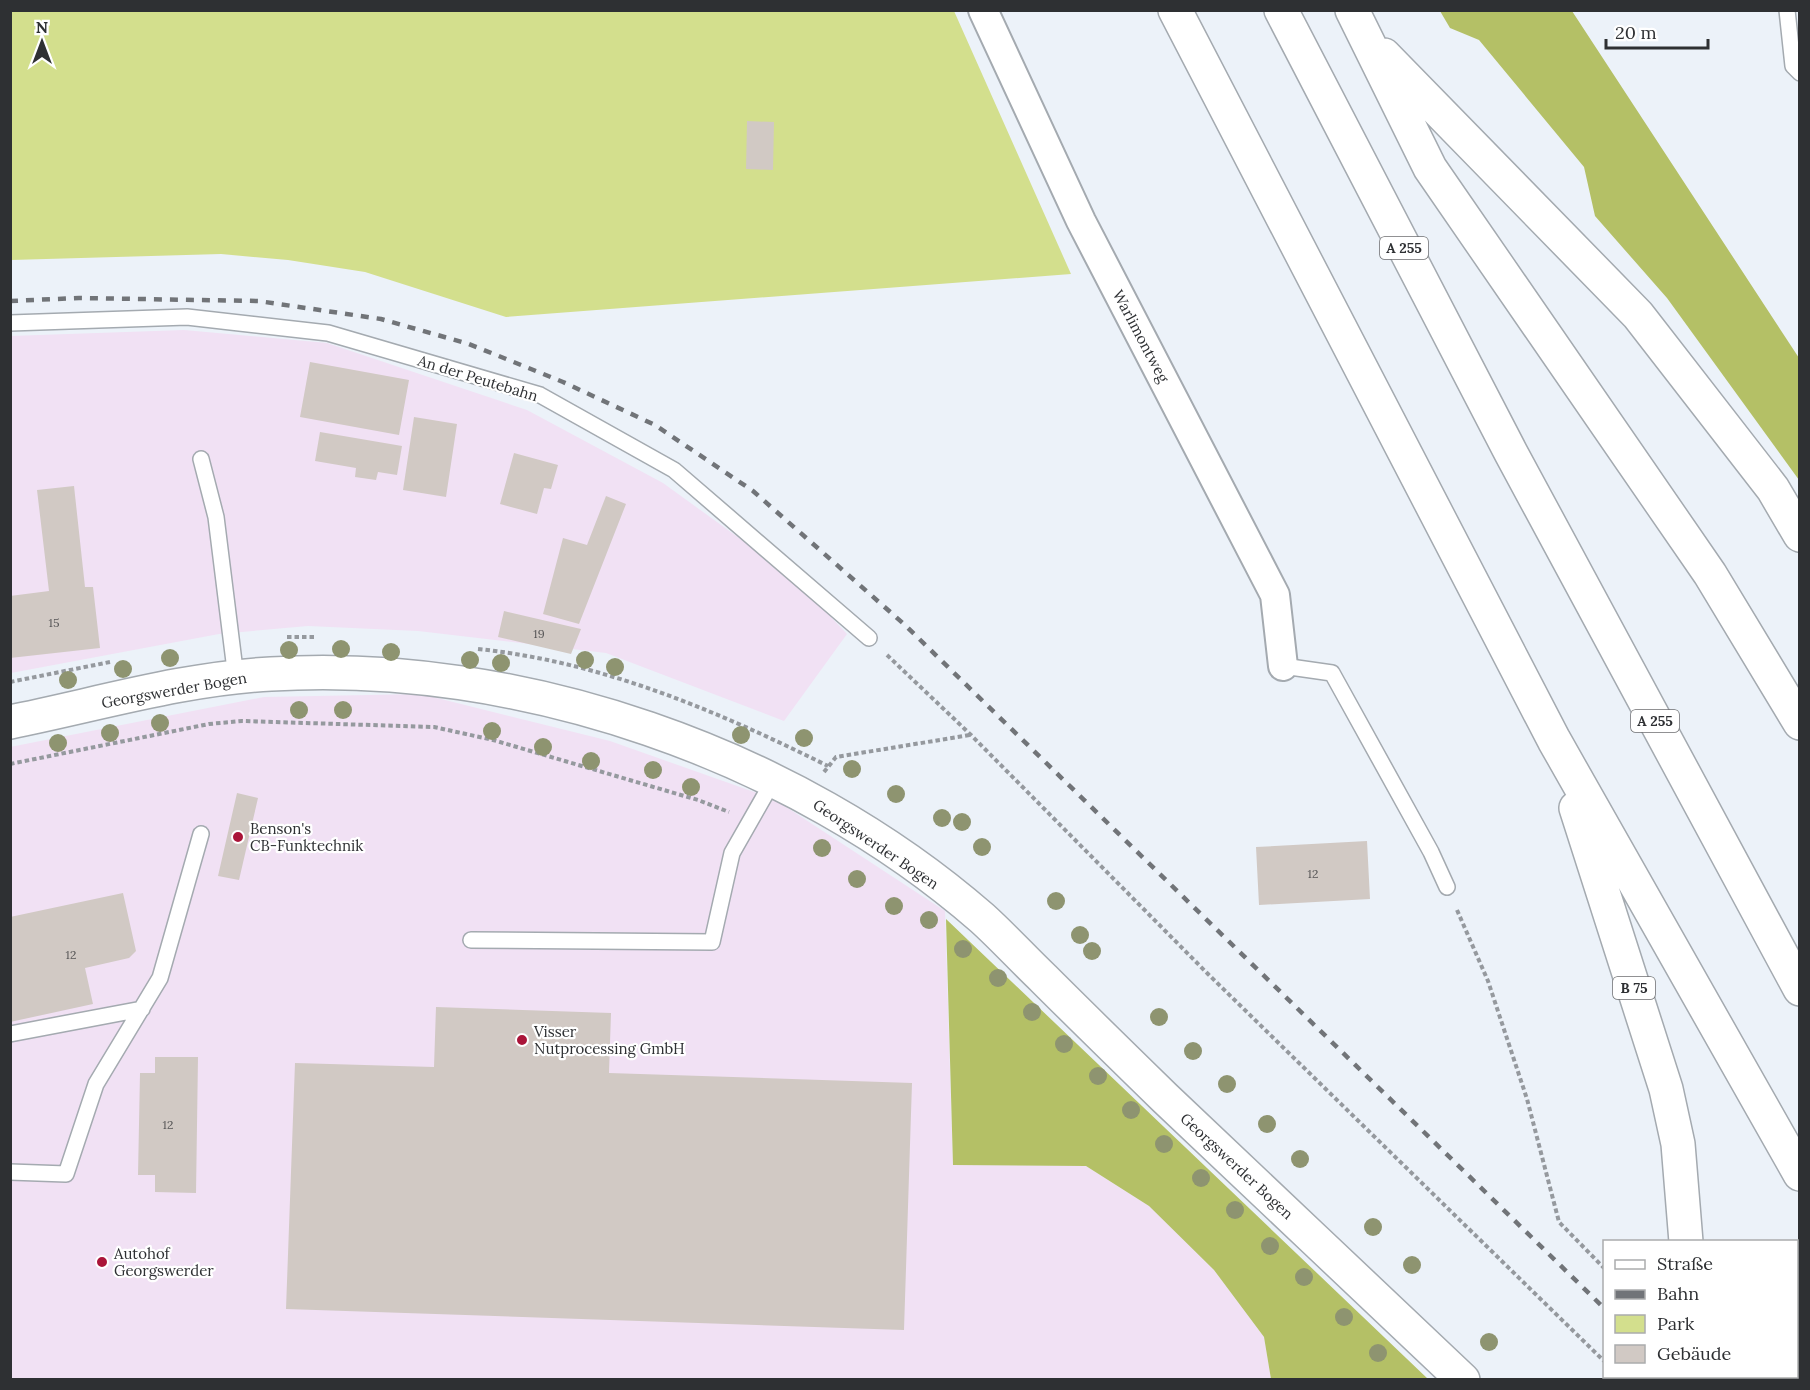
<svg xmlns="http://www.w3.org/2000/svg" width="1810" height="1390" font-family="Lora,serif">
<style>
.industrial{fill:#f1e1f4}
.green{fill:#d3df8d}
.forest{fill:#b4c066}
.building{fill:#d1c9c4}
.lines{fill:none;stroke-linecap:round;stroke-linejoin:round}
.lane-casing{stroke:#a4aab0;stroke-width:18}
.street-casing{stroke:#a4aab0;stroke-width:32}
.secondary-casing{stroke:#a4aab0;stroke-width:36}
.highway-casing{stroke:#a4aab0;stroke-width:36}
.path{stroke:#95999e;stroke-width:4;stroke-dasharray:4.5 3;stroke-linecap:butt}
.lane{stroke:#fff;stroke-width:15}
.street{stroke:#fff;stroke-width:28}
.secondary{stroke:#fff;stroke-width:33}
.highway{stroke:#fff;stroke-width:33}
.rail{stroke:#717478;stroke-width:4.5;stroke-dasharray:8 8;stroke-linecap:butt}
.tree{fill:#8e9470}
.poi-dot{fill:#aa1439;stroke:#fff;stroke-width:2}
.labels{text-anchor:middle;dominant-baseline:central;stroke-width:4.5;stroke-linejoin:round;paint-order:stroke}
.number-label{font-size:12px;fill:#575657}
.shield{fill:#fff;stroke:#6d6e70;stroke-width:1.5}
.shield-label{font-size:14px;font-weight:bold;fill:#2e3033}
.street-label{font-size:15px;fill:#2e3033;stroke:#fff}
.poi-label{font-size:15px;fill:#2e3033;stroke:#fff;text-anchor:start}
</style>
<rect width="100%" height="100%" fill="#ecf2f9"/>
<!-- industrial -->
<path class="industrial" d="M184,330L327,343L527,410L663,483L793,577L847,634L784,721L606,653L418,631L308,626L219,634L11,673L10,336Z
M421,694L610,741L774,799L945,911L953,1165L1086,1166L1149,1206L1214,1270L1264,1337L1271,1379H11L10,747L264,697Z"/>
<!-- green -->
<path class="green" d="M10,11H954L1071,274L506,317L365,272L288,260L221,254L11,260Z"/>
<!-- forest -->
<path class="forest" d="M1440,11H1572L1799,358V480L1667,298L1595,216L1584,167L1479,40L1450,28Z
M946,919L1428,1379H1271L1264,1337L1214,1270L1149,1206L1086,1166L953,1165Z"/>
<!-- building -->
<path class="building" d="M747,121L774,122L773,170L746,169Z
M310,362L409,380L399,435L300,417Z
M414,417L457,424L446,497L403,490Z
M320,432L402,446L397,475L378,472L376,480L355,477L356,468L315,461Z
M514,453L558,465L551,489L544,488L537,514L500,504Z
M74,486L85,587H93L100,648L10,658V596L49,591L37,490Z
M606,496L626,504L579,624L543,614L563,538L587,545Z
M504,611L581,629L571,654L498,637Z
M237,793L258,798L239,880L218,876Z
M1367,841L1370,899L1259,905L1256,847Z
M123,893L136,951L129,958L85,968L93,1004L10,1022V917Z
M436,1007L611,1013L609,1073L912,1083L904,1330L286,1309L295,1063L434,1067Z
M155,1057H198L196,1193L155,1192V1175H138L140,1073H155Z"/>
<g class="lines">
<defs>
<path id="lane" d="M1787,10L1793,66L1800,73
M10,323L187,317L328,333L540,395L674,470L869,638
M201,459L216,517L236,678
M1283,666L1332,673L1431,852L1447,887
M471,940L712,942L732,853L773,781
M10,1034L142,1009
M10,1172L66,1174L96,1084L160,978L201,834"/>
<path id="street" d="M983,10L1081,221L1275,595L1283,666"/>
<path id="secondary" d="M10,722C95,705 185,678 271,674C519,659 794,754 982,918C1003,937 1022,958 1043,978C1083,1018 1124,1058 1165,1098C1264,1192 1364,1286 1463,1380"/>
<path id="highway" d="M1175,10L1554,740L1800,1174
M1281,10L1511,453L1800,989
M1352,10L1430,168L1710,574L1800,723
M1384,55L1638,315L1773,489L1800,535
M1576,808L1666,1089L1678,1144L1686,1242
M1674,1380V1376"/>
</defs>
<!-- lane casing -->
<use href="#lane" class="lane-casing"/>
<!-- street casing -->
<use href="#street" class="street-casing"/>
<!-- secondary casing -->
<use href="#secondary" class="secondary-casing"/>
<!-- highway casing -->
<use href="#highway" class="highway-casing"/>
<!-- path -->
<path class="path" d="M287,637H315
M478,649C603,662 717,711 828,766
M887,655L971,735L1208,974L1604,1361
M10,682L110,662
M10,764L209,724L242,721L434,727L493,740L698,800L729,812
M824,772L836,757L970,735
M1457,910L1488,981L1527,1099L1559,1222L1604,1268
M1620,1376L1623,1380
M1712,1376L1715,1380"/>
<!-- lane -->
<use href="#lane" class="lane"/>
<!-- street -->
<use href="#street" class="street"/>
<!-- secondary -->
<use href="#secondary" class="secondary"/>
<!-- highway -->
<use href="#highway" class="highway"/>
<!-- rail -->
<path class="rail" d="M10,301L79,298L258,301L381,319L469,344L563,382L655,425L753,491L905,625L1604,1308
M1676,1376L1679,1380"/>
</g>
<!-- trees -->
<g class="tree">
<circle cx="341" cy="649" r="9"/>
<circle cx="289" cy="650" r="9"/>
<circle cx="391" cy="652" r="9"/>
<circle cx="170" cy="658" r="9"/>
<circle cx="470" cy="660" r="9"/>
<circle cx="585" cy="660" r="9"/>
<circle cx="501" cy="663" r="9"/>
<circle cx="615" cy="667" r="9"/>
<circle cx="123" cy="669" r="9"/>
<circle cx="68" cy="680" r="9"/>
<circle cx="299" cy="710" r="9"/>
<circle cx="343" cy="710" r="9"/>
<circle cx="160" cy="723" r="9"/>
<circle cx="492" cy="731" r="9"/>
<circle cx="110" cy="733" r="9"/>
<circle cx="741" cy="735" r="9"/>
<circle cx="804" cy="738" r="9"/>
<circle cx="58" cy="743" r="9"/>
<circle cx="543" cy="747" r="9"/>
<circle cx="591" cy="761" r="9"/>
<circle cx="852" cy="769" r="9"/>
<circle cx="653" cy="770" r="9"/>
<circle cx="691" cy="787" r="9"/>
<circle cx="896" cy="794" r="9"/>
<circle cx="942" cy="818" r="9"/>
<circle cx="962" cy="822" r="9"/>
<circle cx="982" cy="847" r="9"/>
<circle cx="822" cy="848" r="9"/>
<circle cx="857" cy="879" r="9"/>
<circle cx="1056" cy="901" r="9"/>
<circle cx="894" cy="906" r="9"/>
<circle cx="929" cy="920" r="9"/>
<circle cx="1080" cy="935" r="9"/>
<circle cx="963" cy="949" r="9"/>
<circle cx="1092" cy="951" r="9"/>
<circle cx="998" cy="978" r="9"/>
<circle cx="1032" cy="1012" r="9"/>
<circle cx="1159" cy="1017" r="9"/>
<circle cx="1064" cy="1044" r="9"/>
<circle cx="1193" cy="1051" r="9"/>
<circle cx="1098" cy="1076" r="9"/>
<circle cx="1227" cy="1084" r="9"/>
<circle cx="1131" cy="1110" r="9"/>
<circle cx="1267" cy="1124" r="9"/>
<circle cx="1164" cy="1144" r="9"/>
<circle cx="1300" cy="1159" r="9"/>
<circle cx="1201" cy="1178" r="9"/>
<circle cx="1235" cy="1210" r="9"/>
<circle cx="1373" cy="1227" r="9"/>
<circle cx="1270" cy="1246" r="9"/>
<circle cx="1412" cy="1265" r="9"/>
<circle cx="1304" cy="1277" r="9"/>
<circle cx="1344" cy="1317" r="9"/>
<circle cx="1489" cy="1342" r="9"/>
<circle cx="1378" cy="1353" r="9"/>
</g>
<!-- markers -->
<g class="poi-dot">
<circle cx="238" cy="837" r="6"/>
<circle cx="522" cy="1040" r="6"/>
<circle cx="102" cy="1262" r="6"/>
</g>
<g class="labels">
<!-- number labels -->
<g class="number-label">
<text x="54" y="622">15</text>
<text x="539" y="633">19</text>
<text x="1313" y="873">12</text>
<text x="71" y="954">12</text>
<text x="168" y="1124">12</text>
</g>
<!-- shield labels -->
<g class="shield">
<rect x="1380" y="237" width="48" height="22" rx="4.5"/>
<rect x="1631" y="710" width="48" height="22" rx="4.5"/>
<rect x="1613" y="977" width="42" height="22" rx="4.5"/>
</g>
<g class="shield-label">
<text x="1404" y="248">A 255</text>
<text x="1655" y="721">A 255</text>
<text x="1634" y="988">B 75</text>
</g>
<!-- street labels -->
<g class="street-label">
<text transform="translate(1141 336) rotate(62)">Warlimontweg</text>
<text transform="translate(478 378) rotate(17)">An der Peutebahn</text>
<text transform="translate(174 690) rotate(-10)">Georgswerder Bogen</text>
<text transform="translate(876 844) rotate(34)">Georgswerder Bogen</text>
<text transform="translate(1237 1166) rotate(43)">Georgswerder Bogen</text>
</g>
<!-- poi labels -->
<g class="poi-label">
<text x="250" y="828">Benson's<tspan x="250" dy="17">CB-Funktechnik</tspan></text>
<text x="534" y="1031">Visser<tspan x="534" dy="17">Nutprocessing GmbH</tspan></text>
<text x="114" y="1253">Autohof<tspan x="114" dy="17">Georgswerder</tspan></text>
</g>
</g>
<!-- border -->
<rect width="1810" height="1390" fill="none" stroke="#2e3033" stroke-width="24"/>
<!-- legend -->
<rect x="1603" y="1240" width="195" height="138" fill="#ffffff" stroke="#abacad" stroke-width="1.5"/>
<rect x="1615" y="1260" width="30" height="9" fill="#ffffff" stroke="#abacad" stroke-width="1.5"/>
<text x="1657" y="1270" font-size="18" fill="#2e3033">Straße</text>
<rect x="1615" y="1290" width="30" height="9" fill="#717478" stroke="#abacad" stroke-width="1.5"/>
<text x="1657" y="1300" font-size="18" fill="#2e3033">Bahn</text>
<rect x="1615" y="1315" width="30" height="18" fill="#d3df8d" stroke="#abacad" stroke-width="1.5"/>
<text x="1657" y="1330" font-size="18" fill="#2e3033">Park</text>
<rect x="1615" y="1345" width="30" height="18" fill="#d1c9c4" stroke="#abacad" stroke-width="1.5"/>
<text x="1657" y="1360" font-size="18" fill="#2e3033">Gebäude</text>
<!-- north arrow -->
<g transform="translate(42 42)" stroke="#ffffff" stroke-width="4.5" paint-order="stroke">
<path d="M0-4.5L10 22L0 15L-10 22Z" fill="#2e3033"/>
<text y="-9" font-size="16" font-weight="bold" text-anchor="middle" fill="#2e3033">N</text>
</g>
<!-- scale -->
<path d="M1606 39v9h102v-9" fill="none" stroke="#2e3033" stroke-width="3"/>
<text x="1615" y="39" font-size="18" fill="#2e3033" stroke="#ffffff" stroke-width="4.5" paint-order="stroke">20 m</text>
</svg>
